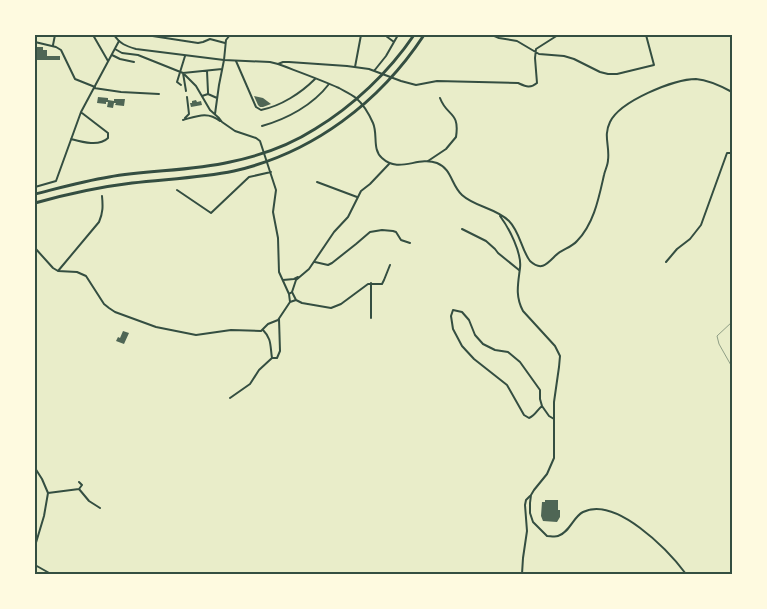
<svg xmlns="http://www.w3.org/2000/svg" width="767" height="609" font-family="Merriweather,serif">
<style>
.building{fill:#4f6655}
.lines{fill:none;stroke-linecap:round;stroke-linejoin:round}
.path{stroke:#344e41;stroke-width:0.5}
.minor{stroke:#344e41;stroke-width:2}
.tertiary{stroke:#344e41;stroke-width:2}
.motorway{stroke:#344e41;stroke-width:3}
.neatline{fill:none;stroke:#344e41;stroke-width:2}
</style>
<rect width="100%" height="100%" fill="#e9edc9"/>
<!-- building -->
<path class="building" d="M35,47H43V50H47V56H60V60H35Z
M254,96L263,98L271,104L263,107H260L258,105Z
M98,97L108,98V100L114,101V99H125L124,106L115,105L116,103H114L113,108L107,107L108,102H106V104L97,103Z
M196,100L197,102L201,101L202,105L191,107L190,103H192V101Z
M123,331L129,333L124,344L116,341L118,337L120,338Z
M545,500H558V510H560V517L557,522L543,521L541,516L542,502H545Z"/>
<g class="lines">
<!-- path -->
<path class="path" d="M732,322L717,336L719,344L732,367"/>
<!-- minor -->
<path class="minor" d="M93,35L108,61
M146,35L198,43L203,42L210,39L225,43
M377,35L386,36L394,42
M492,35L499,38L517,41L539,54L564,56L574,59L600,72L608,74H617L654,65L646,35
M35,42L56,47L61,50L75,79L95,87
M53,45L55,35
M115,49L122,53L138,55L183,73L196,86L210,110L219,118L222,122L235,131L256,138L260,141L276,190L273,212L278,238L279,272L289,294L290,302
M112,55L120,59L134,62
M236,61L256,107L261,110C281,106 301,93 315,79
M278,64L283,62H289L347,66L369,69L401,81L416,85L437,81L518,83C525,86 530,89 537,83L535,58L536,49L558,35
M355,67L361,35
M374,71L386,56L398,35
M181,85L177,82L185,56
M94,88L121,92L159,94
M186,91L183,73L222,69
M208,94L217,98
M202,96L208,94V92L207,71
M215,114L219,85L224,60L226,40L230,35
M185,118L189,114L187,97
M183,120C197,116 208,111 220,121
M262,126C287,119 313,105 329,84
M71,139C82,142 99,147 108,138V133L82,113
M428,161L446,149L456,137C460,111 447,117 440,98
M317,182L357,197
M35,187L56,181L81,112L119,41
M177,190L211,213L249,177L271,172
M462,229L486,241L495,249L498,253L519,270
M35,248L53,268L58,271L77,272L86,276L104,304L109,308L115,312L156,327L196,335L231,330L261,331L268,324L278,320L290,302L296,300
M315,262L328,265L332,263L356,244L370,232L382,230L393,231L396,232L401,240L410,243
M666,262L677,249L690,239L701,225L727,153H732
M58,271L99,222C103,213 103,206 102,196
M283,280L294,279L298,277
M292,292L296,300L302,303L331,308L341,304L368,284H382L384,280L390,265
M289,294L292,292L296,280L309,269L334,232L348,217L361,191L370,184L389,164
M371,318V283
M272,358H277L280,351L279,319
M230,398L250,384L259,370L272,358C270,346 272,339 263,330
M542,406C537,410 535,416 529,418L524,415L507,385L474,359L462,346L453,329L451,316L453,310L462,312L469,320L475,335L483,344L495,350L508,352L520,362L540,390V399L542,406L549,416L554,419
M35,468L42,479L48,493L79,489L89,501L100,508
M79,489L82,485L79,482
M35,546L44,516L48,493
M35,565L51,574
M522,574L523,558L527,531L525,505L526,500L530,496"/>
<!-- tertiary -->
<path class="tertiary" d="M114,35C120,44 126,46 136,49L224,60L270,62L278,64C299,72 319,79 339,88C344,91 351,94 356,98C363,104 369,114 373,123C378,134 372,150 382,158C399,174 417,156 437,163C452,169 451,185 462,195C475,207 496,208 509,221C520,232 521,249 530,261C541,271 546,265 555,256C562,249 571,248 577,241C594,224 599,197 604,175C605,170 608,165 608,160C610,146 603,136 610,122C620,101 674,79 696,79C709,80 721,86 732,92
M500,216C509,228 522,253 520,268C518,284 515,296 523,311L555,346L560,356L559,367L554,402V458L547,474L534,490L531,495L530,503V513L533,522L547,536C550,536 555,537 558,536C570,532 573,517 583,512C616,496 668,550 686,574"/>
<!-- motorway -->
<path class="motorway" d="M35,194C59,188 84,181 109,177C149,170 191,171 230,162C259,156 290,145 315,129C353,106 389,72 414,35
M35,203C67,194 99,187 132,183C166,179 200,178 234,171C313,153 380,102 424,35"/>
</g>
<!-- border -->
<rect width="767" height="609" fill="none" stroke="#fefae0" stroke-width="72"/>
<rect x="36" y="36" width="695" height="537" class="neatline"/>
</svg>
